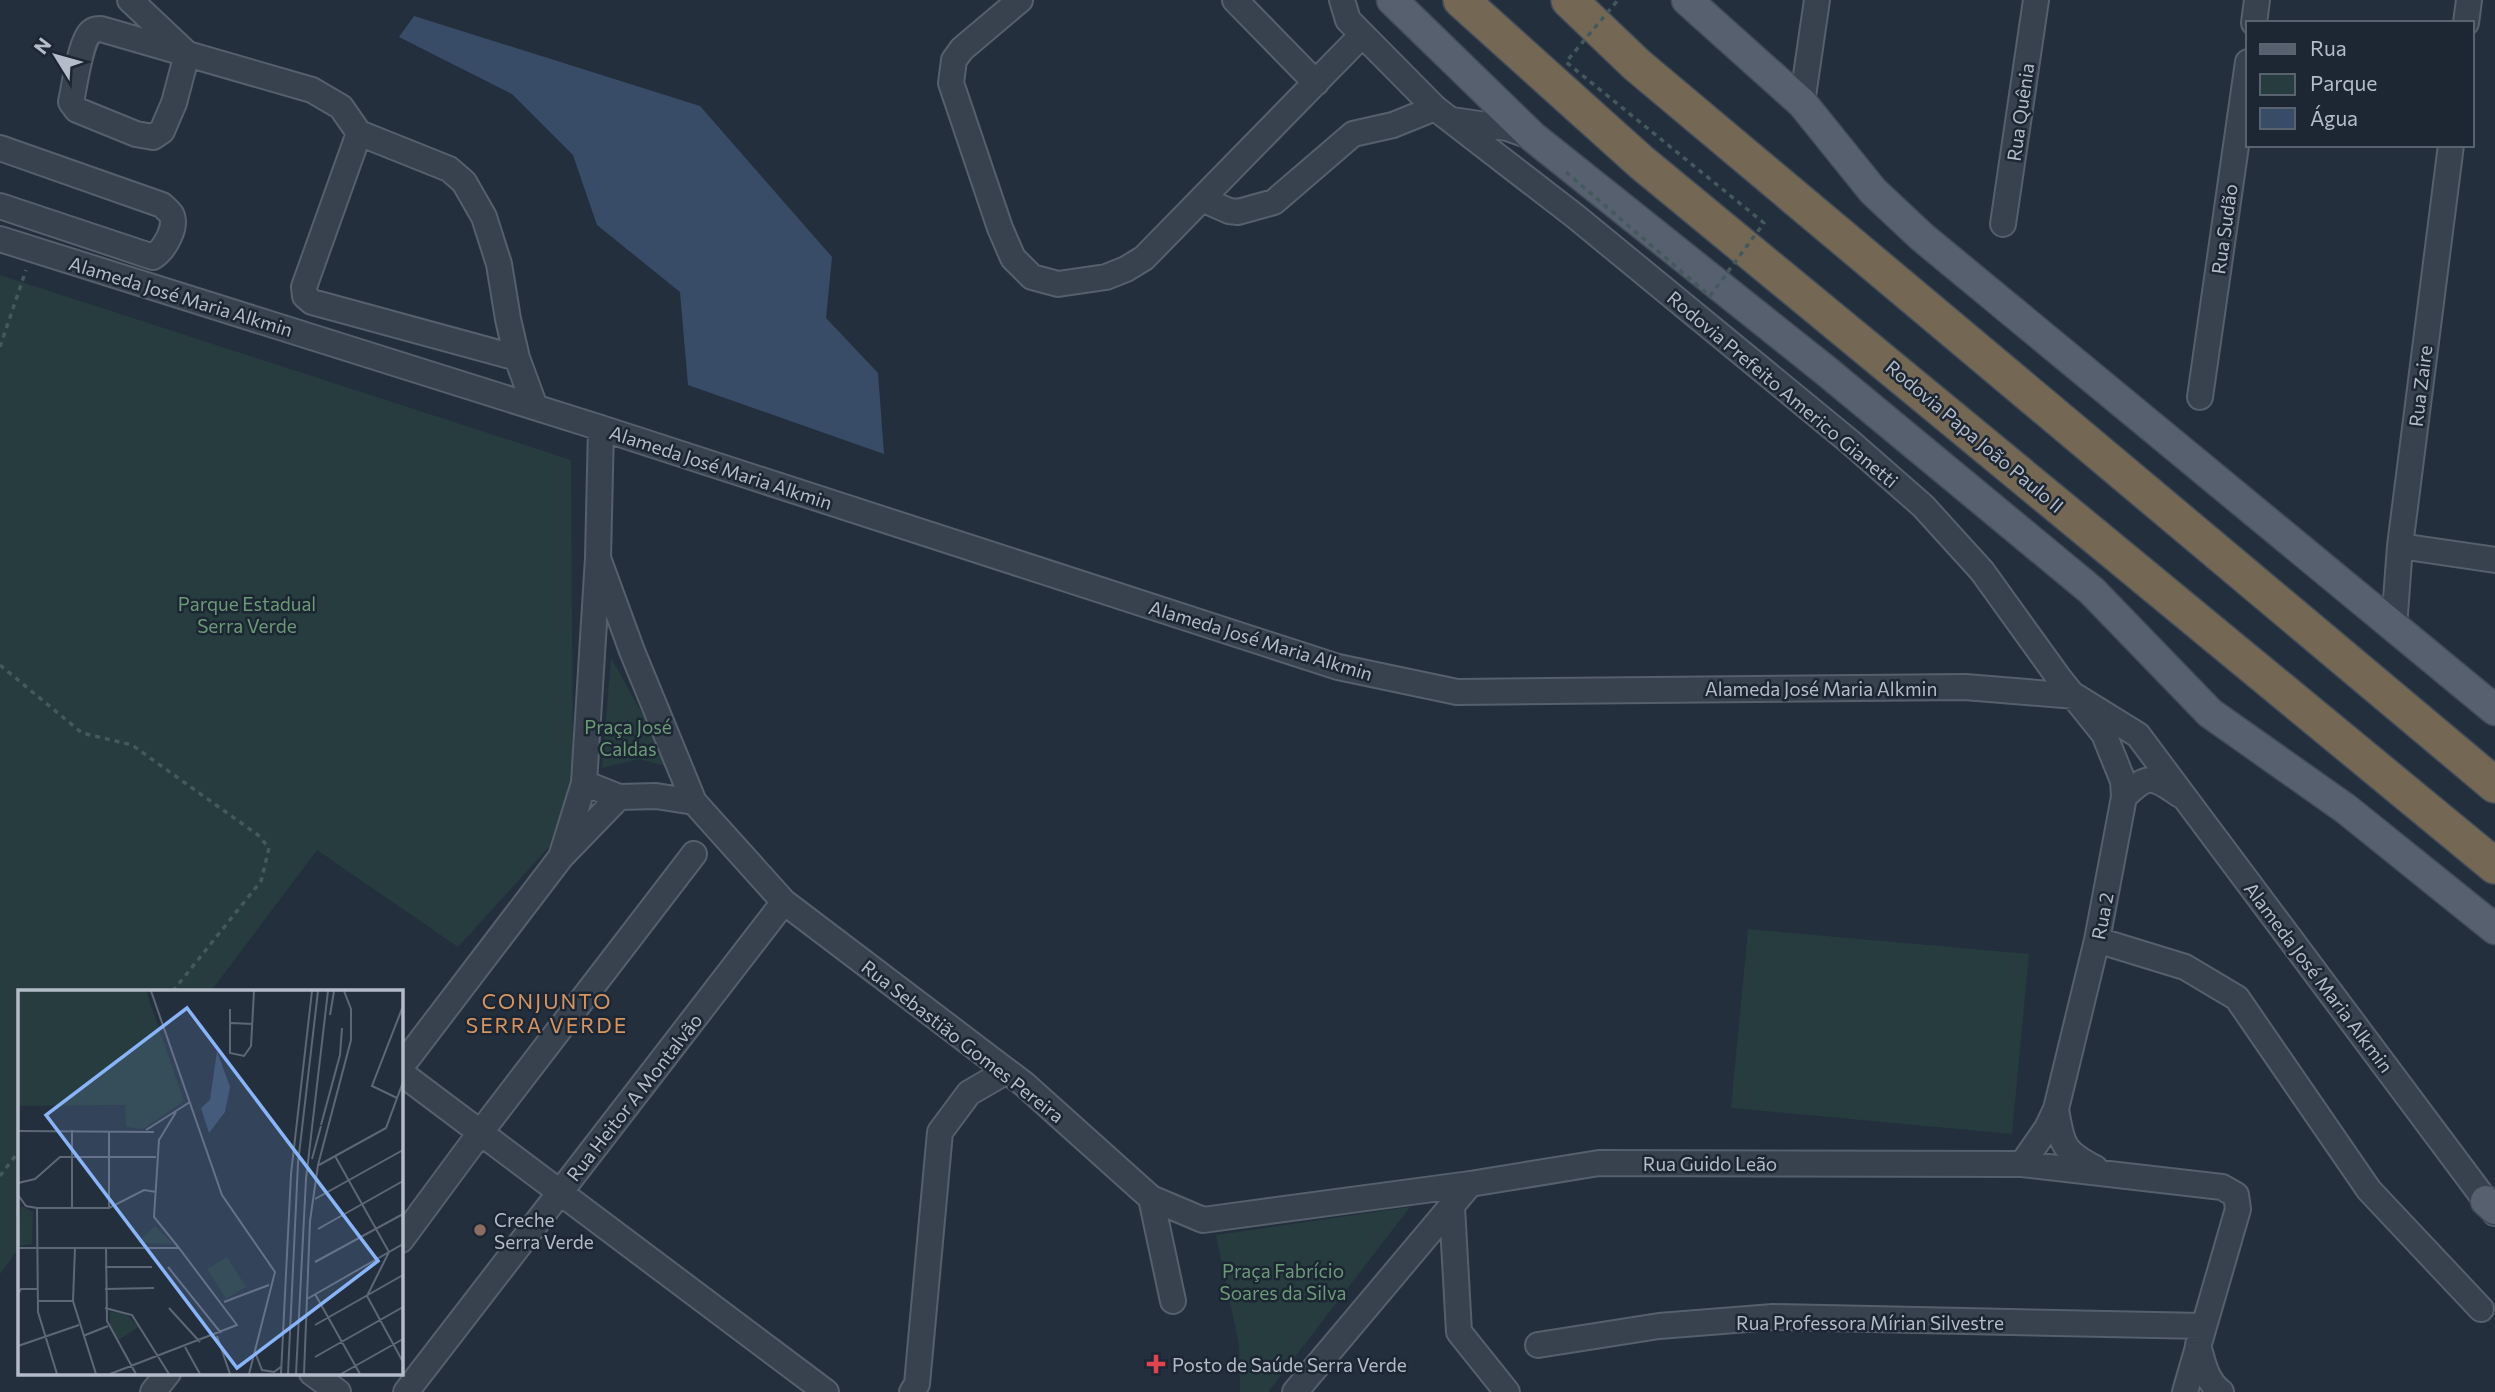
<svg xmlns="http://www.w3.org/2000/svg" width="2495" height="1392" font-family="Commissioner,sans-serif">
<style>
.green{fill:#263c3f}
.water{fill:#394c67}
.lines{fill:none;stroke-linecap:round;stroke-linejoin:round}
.minor-casing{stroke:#565f6c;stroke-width:28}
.major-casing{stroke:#414a57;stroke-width:33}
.highway-casing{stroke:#434c59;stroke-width:38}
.path{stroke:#44595c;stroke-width:3.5;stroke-dasharray:5 5;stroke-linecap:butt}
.minor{stroke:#38414e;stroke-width:24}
.major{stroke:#56606e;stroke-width:30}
.highway{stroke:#746855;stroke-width:35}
.path-bridge{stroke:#44595c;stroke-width:3.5;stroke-dasharray:5 5;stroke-linecap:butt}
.education-dot{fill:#8d6e63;stroke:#1d2633;stroke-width:2.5}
.health-dot{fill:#e0444e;stroke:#1d2633;stroke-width:2.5}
.labels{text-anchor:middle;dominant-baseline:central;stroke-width:5;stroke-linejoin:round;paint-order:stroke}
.street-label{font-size:19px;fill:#b4bcc9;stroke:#1d2633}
.park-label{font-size:19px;fill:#6b9a76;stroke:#1d2633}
.poi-label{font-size:19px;fill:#b4bcc9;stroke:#1d2633;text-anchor:start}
.neighbourhood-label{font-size:21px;letter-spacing:2px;fill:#d59563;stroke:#1d2633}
.inset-road{fill:none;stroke:#5e6776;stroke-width:2}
.view{fill:#8ab4f8;fill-opacity:0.15;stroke:#8ab4f8;stroke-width:3.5}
.inset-edge{fill:none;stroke:#b4bcc9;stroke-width:3.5}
</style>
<rect width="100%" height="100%" fill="#242f3e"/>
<!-- green -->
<path class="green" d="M0,275L571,460L573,773L549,847L458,947L317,850L211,991H19V1248L0,1274Z
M611,658L673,768L639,759L602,768Z
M1748,929L2029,954L2012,1134L1731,1108Z
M1410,1207L1268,1392H1240L1239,1345L1216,1235Z"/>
<!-- water -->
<path class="water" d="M414,16L700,106L832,257L826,318L878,373L884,454L688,385L680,292L597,225L573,155L512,94L399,37Z"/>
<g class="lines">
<defs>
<path id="minor" d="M130,0L184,51
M1020,0L962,49L954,60L951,83L1000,228L1013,258L1032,277L1058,284L1106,277L1126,269L1144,258L1362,35
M1235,0L1316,83
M1342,0L1348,20L1435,108L1575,216L1850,442L1923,506L1982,571L2059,678L2104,734L2123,781L2124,797L2097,940L2056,1109L2047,1128L2022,1164
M2254,23L2257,0
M2466,23L2469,0
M187,54L174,103L162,131L153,137L136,134L77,110L71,102C74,88 81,39 91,32C94,29 97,29 101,29L312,90L341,107L359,133L449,169L464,182L484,217L499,264L508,319L517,358L535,407
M1802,103L1817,0
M1452,120L1507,128L1533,137
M359,133L304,287L305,296L312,302L517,358
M0,148L162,205C164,207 170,212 171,214C178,227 164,250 153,257L0,206
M1202,199L1229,211L1238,212L1274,202L1353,134L1393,125L1435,108
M2003,224L2036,0
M0,239L601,428L1338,667L1457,692L1965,687L2075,696L2138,735L2495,1213
M2200,397L2248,62
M2400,546L2495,560
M598,558L632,651L694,802L784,902L1024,1084L1151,1198L1203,1220L1470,1184
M2394,627L2400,546L2451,145
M584,783L619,797L656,796L694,802
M2124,797C2149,773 2152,776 2180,795
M561,857L584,783L598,558L601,428
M2097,940L2185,967L2237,998L2369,1190L2481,1309
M401,1067L561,857L619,797
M401,1073L826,1392
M2056,1109C2062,1144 2062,1151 2095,1168
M1151,1198L1173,1301
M1452,1207L1459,1332L1507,1392
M401,1240L480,1133L694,854
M1538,1345L1659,1326L1773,1317L2204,1326
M2198,1345C2203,1362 2206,1381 2221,1392
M312,1373L338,1392
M153,1392L168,1373
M406,1392L784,902
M912,1392L917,1384L940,1132L969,1093L1007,1071
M1295,1392L1470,1184L1599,1163L2022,1164L2222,1187L2236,1195L2238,1209L2185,1392"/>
<path id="major" d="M1392,0L1533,137L1825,370L2092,591L2210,713L2346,809L2495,929
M1687,0L1802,103L1873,191L1922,237L2495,710
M2486,1201L2495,1209"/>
<path id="highway" d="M1461,0L1641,162L2495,866
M1569,0L1637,65L2495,785"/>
</defs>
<!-- minor casing -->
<use href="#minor" class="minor-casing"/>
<!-- major casing -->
<use href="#major" class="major-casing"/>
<!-- highway casing -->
<use href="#highway" class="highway-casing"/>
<!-- path -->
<path class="path" d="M0,347L26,270
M0,665L82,733L132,745L258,835L269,848L261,881L173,991
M0,1176L19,1151"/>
<!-- minor -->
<use href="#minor" class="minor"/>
<!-- major -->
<use href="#major" class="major"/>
<!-- highway -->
<use href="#highway" class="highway"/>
<!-- path-bridge -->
<path class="path-bridge" d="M1566,172L1710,296L1764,223L1566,62L1618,0"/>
</g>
<!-- markers -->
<circle class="education-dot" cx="480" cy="1230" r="7"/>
<path class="health-dot" d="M1152.5 1353.5h7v7h7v7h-7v7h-7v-7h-7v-7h7z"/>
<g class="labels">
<!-- street labels -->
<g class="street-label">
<text transform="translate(2020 112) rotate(-82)">Rua Quênia</text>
<text transform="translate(2224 229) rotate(-82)">Rua Sudão</text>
<text transform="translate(181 296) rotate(17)">Alameda José Maria Alkmin</text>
<text transform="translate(2420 386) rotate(-83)">Rua Zaire</text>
<text transform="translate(1783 389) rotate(40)">Rodovia Prefeito Americo Gianetti</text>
<text transform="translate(1975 436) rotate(40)">Rodovia Papa João Paulo II</text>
<text transform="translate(721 467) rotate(18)">Alameda José Maria Alkmin</text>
<text transform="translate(1261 640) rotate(17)">Alameda José Maria Alkmin</text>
<text x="1821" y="688">Alameda José Maria Alkmin</text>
<text transform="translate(2102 916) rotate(-79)">Rua 2</text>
<text transform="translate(2319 977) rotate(53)">Alameda José Maria Alkmin</text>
<text transform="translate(963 1041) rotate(38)">Rua Sebastião Gomes Pereira</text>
<text transform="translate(634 1097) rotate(-52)">Rua Heitor A Montalvão</text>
<text x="1710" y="1163">Rua Guido Leão</text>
<text x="1870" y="1322">Rua Professora Mírian Silvestre</text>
</g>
<!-- park labels -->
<g class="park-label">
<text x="247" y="603">Parque Estadual<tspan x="247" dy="22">Serra Verde</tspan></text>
<text x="628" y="726">Praça José<tspan x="628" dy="22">Caldas</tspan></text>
<text x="1283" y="1270">Praça Fabrício<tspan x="1283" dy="22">Soares da Silva</tspan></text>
</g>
<!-- poi labels -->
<g class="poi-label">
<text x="494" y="1219">Creche<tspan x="494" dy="22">Serra Verde</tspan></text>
<text x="1172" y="1364">Posto de Saúde Serra Verde</text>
</g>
<!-- neighbourhood labels -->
<g class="neighbourhood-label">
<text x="547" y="1000">CONJUNTO<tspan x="547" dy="24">SERRA VERDE</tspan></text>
</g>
</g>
<!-- overview -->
<g transform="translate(18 990)">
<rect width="385" height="385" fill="#242f3e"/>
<path d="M0,1H128L166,111L125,139L108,137L107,115L0,116ZM3,216L15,222L14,254L0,256ZM137,236L155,254L119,253ZM209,267L228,297L208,309L189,279ZM92,322L107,323L121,337L100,350L92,337Z" fill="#263c3f"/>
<path d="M199,61L212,97L207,122L191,143L183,118L192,110Z" fill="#394c67"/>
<path class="inset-road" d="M133,1L204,205L257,282L231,384M212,19V63L226,66L233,56L236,1M312,25L316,1M213,33L235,34M379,108L354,96L385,16M158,122L141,150L136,227L161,258M303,135L322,65L324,38M54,140V218M128,140L172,112M0,141L136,142M91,141V218M0,149V199M317,166L371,262L349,306L385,372M294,169L303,136M301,175L368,138L385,92M0,193L17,189L42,167H138M0,205L8,216L19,218H91L126,200L138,202M297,209L385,160M19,218L20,322L39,384M300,239L385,191M88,257L89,331L118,384M0,258H161L219,335L92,384M57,258L55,311L78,384M297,272L385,224M87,277H134M150,277L203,343M87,299L136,298M0,304L3,299H19M297,304L342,384M289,309L385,254M19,311H55M206,312L251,295M87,318L114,325L151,384M151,318L182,352M297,335L385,285M65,346L90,336M199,346L212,384M0,356L61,335M167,357L182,384M237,362L244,380L256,382L264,376M297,367L385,317M263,384L273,184L294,1M270,384L280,173L300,1M278,384L288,189L310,1M286,384L292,231L300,175L333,50V19L326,1M323,384L385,349"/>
<path class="view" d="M169,18L360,271L219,378L28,125Z"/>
<rect width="385" height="385" class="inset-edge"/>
</g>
<!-- legend -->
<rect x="2246" y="21" width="228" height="126" fill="#1d2633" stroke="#59626f" stroke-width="2"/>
<rect x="2260" y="44" width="35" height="10" fill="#56606e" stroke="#59626f" stroke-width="2"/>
<text x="2310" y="56" font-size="21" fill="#b4bcc9">Rua</text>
<rect x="2260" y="74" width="35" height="21" fill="#263c3f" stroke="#59626f" stroke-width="2"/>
<text x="2310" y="91" font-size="21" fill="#b4bcc9">Parque</text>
<rect x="2260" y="108" width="35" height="21" fill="#394c67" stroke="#59626f" stroke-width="2"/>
<text x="2310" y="126" font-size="21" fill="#b4bcc9">Água</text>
<!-- north arrow -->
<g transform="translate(56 56) rotate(307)" stroke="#1d2633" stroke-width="5" paint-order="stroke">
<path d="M0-5L12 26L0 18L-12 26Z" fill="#b4bcc9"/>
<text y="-10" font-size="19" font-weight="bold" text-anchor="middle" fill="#b4bcc9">N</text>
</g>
</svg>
